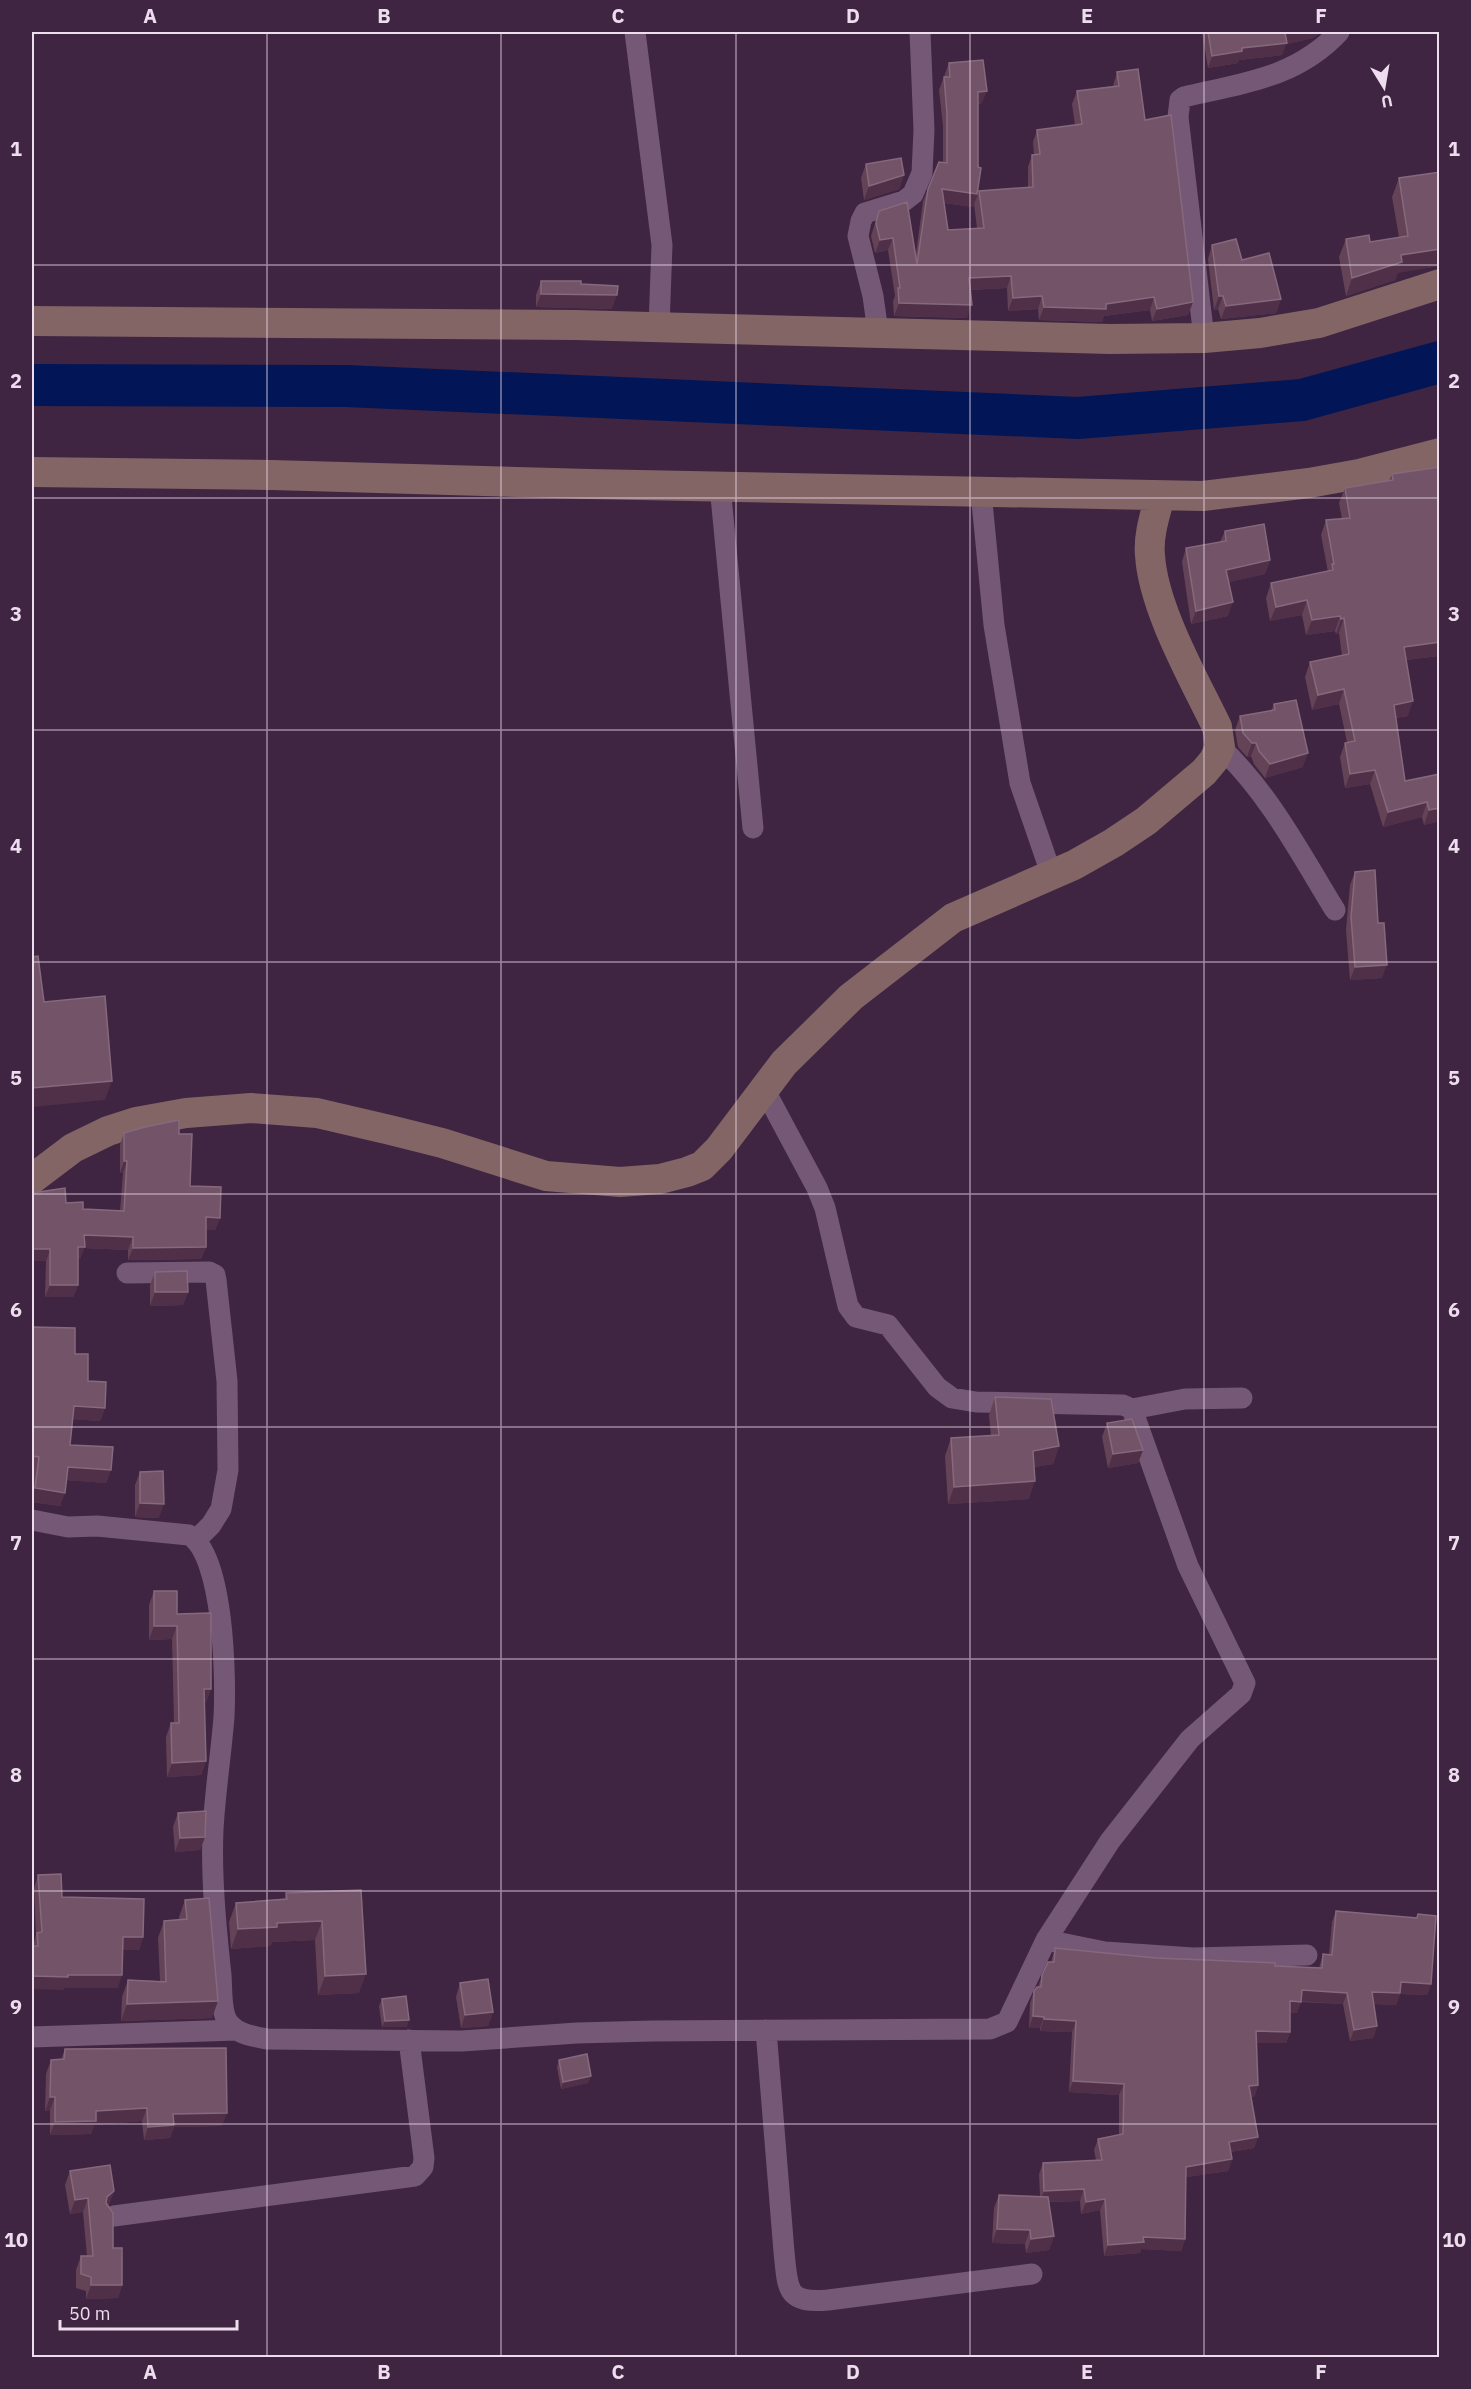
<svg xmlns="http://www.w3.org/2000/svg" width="1471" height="2389" font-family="'IBM Plex Sans',sans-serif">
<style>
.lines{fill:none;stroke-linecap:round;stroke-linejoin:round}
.river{stroke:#021657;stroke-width:42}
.street{stroke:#745876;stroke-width:21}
.secondary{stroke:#836566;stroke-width:30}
.wall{fill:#644357}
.shaded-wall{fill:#4f3048}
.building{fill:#735368;stroke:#86697d;stroke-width:1.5}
.grid{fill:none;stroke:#edddee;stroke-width:1.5;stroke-opacity:0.55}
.neatline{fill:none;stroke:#edddee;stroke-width:2}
.grid-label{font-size:20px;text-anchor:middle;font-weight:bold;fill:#edddee}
</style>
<rect width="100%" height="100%" fill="#3f2541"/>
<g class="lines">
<!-- river -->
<path class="river" d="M32,385L346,386L1078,418L1302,400L1440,362"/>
<!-- street -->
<path class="street" d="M635,32L662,245L659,327
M878,332L873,296L858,236L861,221L865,213L904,201L913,194L922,173L924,130L920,32
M1204,338L1178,117L1180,100L1184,97C1243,83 1296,78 1339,32
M720,486L753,828
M981,492L994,625L1020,783L1052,876
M1220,747C1269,793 1300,853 1335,910
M764,1089L817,1188L825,1208L848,1306L856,1317L888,1325L937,1387L952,1398L976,1402L1123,1405L1132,1409L1188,1566L1245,1683L1241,1694L1190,1739L1110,1841L1046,1940
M127,1273L209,1272L215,1275L216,1280L227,1381L228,1470L221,1509L211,1525L197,1539
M1132,1409L1185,1399L1242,1398
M32,1520L68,1527L97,1526L189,1535C224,1555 226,1679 224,1717C221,1755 215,1792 213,1830C211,1878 216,1928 221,1975C222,1988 221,2004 225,2016C231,2033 251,2036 267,2039L462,2041L577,2033L652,2031L990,2029L1007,2022L1046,1940L1105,1952L1193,1958L1307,1955
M766,2030L784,2252C788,2288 785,2304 828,2300L1032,2274
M32,2037L236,2030
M114,2216L415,2176L423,2167L424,2158L409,2040"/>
<!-- secondary -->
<path class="secondary" d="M32,321L575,325L1110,339L1204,338L1260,333L1319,323L1440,284
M32,472L272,475L589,484L1203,496L1309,483L1359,474L1440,453
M32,1179L73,1148L108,1131L136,1122L186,1113L251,1108L317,1113L390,1130L442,1143L546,1176L620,1182L660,1179L687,1172L702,1166L719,1149L784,1063L851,997L953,918L1074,865L1113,843L1146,821L1204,772L1214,760L1220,747L1217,727C1194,679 1153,608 1150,555C1148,536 1155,515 1160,496"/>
</g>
<!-- wall -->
<path class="wall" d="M1202,32H1321L1313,38L1286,44L1282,55L1239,60L1238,63L1208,68Z
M949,63L982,103L978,104L977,194L973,207L944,203L948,230L977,228L974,204L979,191L1028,188V167L1032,155H1034L1033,142L1037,130L1075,125L1072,104L1077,91L1113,86L1117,72L1145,120L1193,302L1188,315L1152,321L1150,310L1104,316L1102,322L1039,320L1038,309L1008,311L1007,288L970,290L967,318L894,316L893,301L895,296L888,250L875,253L871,236L879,211L916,254L923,201L928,189L943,163V126L939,90Z
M866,164L904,175L899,189L864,200L861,178Z
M1440,172L1395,280L1346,296L1339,257L1346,239L1370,242L1399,237L1392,197L1399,178Z
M1212,245L1242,260L1281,299L1276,313L1221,319L1218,309L1214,310L1208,259Z
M541,281L581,284L612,309L536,307V295Z
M1440,467V663L1439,656L1406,660L1408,716L1396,718L1405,781L1440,774V821L1424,825L1422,817L1383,827L1370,784L1345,788L1340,757L1345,743L1347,742L1339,704L1312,710L1305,677L1310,662L1342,656L1339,633L1336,634L1335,631L1306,635L1302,615L1270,621L1266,598L1271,583L1328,572L1321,535L1326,520L1342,519L1339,503L1345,488L1389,481L1392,474Z
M1225,531L1270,560L1265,574L1229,582L1228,616L1191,624L1182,562L1186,548L1220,542Z
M1274,704L1303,767L1265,778L1254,764L1251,756L1247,757L1238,747L1235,730L1240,716L1271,711Z
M1355,872L1382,978L1350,980L1346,930L1350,885Z
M124,1133L179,1134L190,1186L220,1218L215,1230H206V1247L201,1259L128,1260V1250L84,1248L80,1259H78V1285L73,1297H45L46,1261L66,1203L83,1209L120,1211L123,1173H120V1145Z
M155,1272L188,1292L183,1305L150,1306V1285Z
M32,1327L75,1354L88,1381L105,1408L100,1421L73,1419L70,1445L111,1470L106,1483L67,1480L60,1506L32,1502V1489L34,1470H32Z
M995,1397L1059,1446L1053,1464L1034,1467L1029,1499L948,1504L945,1456L951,1438L991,1436L989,1415Z
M1107,1423L1143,1450L1138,1463L1108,1468L1102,1437Z
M140,1472L159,1518L135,1517V1485Z
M154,1591L177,1614L211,1689L206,1702L204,1703L206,1761L201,1775L167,1777L166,1737L171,1723H174L172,1639L149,1640V1605Z
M178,1813L205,1837L200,1850L175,1852L173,1827Z
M38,1875L62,1897L143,1937L139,1950H122L118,1988H64L63,1990L33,1946L36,1935L34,1888Z
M361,1890L359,1993L318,1995L315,1940L272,1942L270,1946L231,1949L229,1922L236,1903L284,1900L286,1893Z
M185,1900L212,2018L121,2021L122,1997L128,1980L160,1981L158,1938L164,1921L179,1920V1917Z
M1336,1911L1416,1918L1418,1914L1431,1984L1427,1995L1400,1994L1396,2005L1374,2004L1377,2026L1373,2038L1350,2041L1343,2004L1301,2002L1297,2013H1290V2032L1286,2043H1256L1258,2085L1254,2097H1251L1258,2137L1254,2148L1231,2152L1232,2159L1228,2171L1186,2177L1185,2239L1181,2251L1141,2249L1140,2253L1104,2256L1100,2210L1081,2214L1080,2201L1049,2202L1054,2236L1049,2250L1026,2253L1025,2244L992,2243L994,2208L999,2195L1040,2196L1039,2174L1043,2163L1096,2160L1094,2150L1098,2139L1119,2135V2095L1069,2092L1072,2032L1040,2031V2028H1029L1030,2003L1034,1991L1038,1987L1042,1975L1051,1962L1055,1948L1156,1958L1275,1966L1319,1968L1323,1954L1329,1955L1332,1922Z
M460,1983L493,2012L488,2026L461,2028L456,1997Z
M382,1999L407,2027H382L379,2006Z
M65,2049L222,2126L174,2127L170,2138L144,2140L142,2121L94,2125L91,2134L50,2135V2110L45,2111L46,2074L51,2060H61Z
M559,2060L591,2076L588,2083L561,2089L557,2067Z
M70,2171L114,2191L109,2204L108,2206L113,2248L122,2285L118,2298L86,2299V2291L76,2288V2270L81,2256H87L83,2212L70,2214L65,2185Z"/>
<!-- shaded-wall -->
<path class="shaded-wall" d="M1293,32H1321L1313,38L1286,44L1282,55L1239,60L1238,63L1208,68L1212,56L1242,48Z
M987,91L982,103L974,104L978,92Z
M904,175L899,189L864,200L869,186Z
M942,189L977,194L973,207L937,202Z
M893,238L888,250L875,253L880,240Z
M1440,249V266L1398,273L1395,280L1346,296L1352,278L1401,255Z
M1011,276L1007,288L965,290L969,278Z
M541,294L617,295L612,309L536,307Z
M1042,296L1038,309L1008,311L1013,298Z
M1219,296H1223L1218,309L1214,310Z
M1154,297L1150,310L1104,316L1102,322L1039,320L1044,307L1106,304Z
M1281,299L1276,313L1221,319L1226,306Z
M1193,302L1188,315L1152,321L1157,309Z
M899,303L972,305L967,318L894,316Z
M1270,560L1265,574L1221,584L1226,570Z
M1307,600L1302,615L1270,621L1276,607Z
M1233,602L1228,616L1191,624L1196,611Z
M1340,616L1335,631L1306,635L1312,620Z
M1344,618L1339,633L1336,634L1341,619Z
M1440,642V653L1439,656L1398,661L1404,647Z
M1344,689L1339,704L1312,710L1318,695Z
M1413,701L1408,716L1388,719L1394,705Z
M1252,743H1256L1251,756L1247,757Z
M1308,753L1303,767L1265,778L1270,764Z
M1375,770L1370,784L1345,788L1350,774Z
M1427,802L1422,817L1383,827L1388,812Z
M1440,808V821L1424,825L1429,810Z
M1387,965L1382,978L1350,980L1355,967Z
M112,1081L105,1100L32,1107V1088Z
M124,1161H127L123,1173H120Z
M206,1217L220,1218L215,1230H202Z
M84,1235L133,1237L128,1250L84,1248L80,1259H74L78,1247Z
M206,1247L201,1259L128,1260L133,1248Z
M32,1249H50L46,1261H32Z
M50,1285H78L73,1297H45Z
M155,1292H188L183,1305L150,1306Z
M74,1406L105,1408L100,1421L70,1419Z
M1059,1446L1053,1464L1027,1468L1033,1451Z
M1143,1450L1138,1463L1108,1468L1113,1454Z
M68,1467L111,1470L106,1483L64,1480Z
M1035,1481L1029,1499L948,1504L954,1487Z
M35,1488L65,1493L60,1506L32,1502V1497Z
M140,1503L164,1504L159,1518L135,1517Z
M154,1626H177L172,1639L149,1640Z
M204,1689H211L206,1702L199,1703Z
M206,1761L201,1775L167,1777L172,1763Z
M205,1837L200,1850L175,1852L180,1838Z
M322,1921L315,1940L272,1942L270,1946L231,1949L238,1929L277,1923Z
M123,1937H143L139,1950H118Z
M366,1974L359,1993L318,1995L325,1976Z
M68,1975H122L118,1988H64L63,1990L32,1989V1976Z
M1401,1982L1431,1984L1427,1995L1400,1994L1396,2005L1368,2004L1372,1992Z
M1302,1990L1347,1993L1343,2004L1298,2001Z
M218,2001L212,2018L121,2021L127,2004Z
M1290,2001L1301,2002L1297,2013H1286Z
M493,2012L488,2026L461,2028L465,2015Z
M1033,2016L1044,2017L1040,2028H1029Z
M1044,2019L1076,2021L1072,2032L1040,2031Z
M409,2020L407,2027H382L385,2021Z
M1377,2026L1373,2038L1350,2041L1354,2030Z
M1256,2031L1290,2032L1286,2043H1252Z
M591,2076L588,2083L561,2089L563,2082Z
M1073,2081L1124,2084L1119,2095L1069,2092Z
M1258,2085L1254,2097H1245L1249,2086Z
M50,2097H55L50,2110L45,2111Z
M147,2108L142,2121L94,2125L91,2134L50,2135L55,2122L96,2111Z
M227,2113L222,2126L174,2127L170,2138L144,2140L148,2127L173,2114Z
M1258,2137L1254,2148L1225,2153L1229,2142Z
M1232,2159L1228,2171L1182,2178L1186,2167Z
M1084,2189L1080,2201L1040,2202L1044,2191Z
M114,2191L109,2204L103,2211L107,2197Z
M88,2198L83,2212L70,2214L75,2200Z
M1105,2199L1100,2210L1081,2214L1086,2202Z
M997,2229L1030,2230L1025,2244L992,2243Z
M1054,2236L1049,2250L1026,2253L1031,2239Z
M1143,2237L1185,2239L1181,2251L1141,2249L1140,2253L1104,2256L1108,2245Z
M91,2285H122L118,2298L86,2299Z"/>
<!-- building -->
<path class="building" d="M1208,32H1293L1285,33L1287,43L1242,48V51L1212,56Z
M983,60L987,91L978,92V167L981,168L977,194L942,189L948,230L984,228L979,191L1033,187L1032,155L1040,154L1037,130L1082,124L1077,91L1119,86L1117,72L1138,69L1145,120L1171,115L1193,302L1157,309L1154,297L1106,304V309L1044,307L1042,296L1013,298L1011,276L969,278L972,305L899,303L898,288H900L893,238L880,240L876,223L879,211L907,202L917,264L928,189L939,162L947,163V113L944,77H950L949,63Z
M901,158L904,175L869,186L866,164Z
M1440,172V249L1401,255L1402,262L1352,278L1346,239L1369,235L1370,242L1408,236L1399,178Z
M1236,239L1242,260L1269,253L1281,299L1226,306L1223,296H1219L1212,245Z
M541,281H581V284L618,286L617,295L541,294Z
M1440,467V642L1404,647L1413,701L1394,705L1405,781L1440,774V808L1429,810L1427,802L1388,812L1375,770L1350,774L1345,743L1355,741L1344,689L1318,695L1310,662L1349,654L1344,618L1341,619L1340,616L1312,620L1307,600L1276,607L1271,583L1333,570L1332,564H1334L1326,520L1350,518L1345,488L1393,480L1392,474Z
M1264,524L1270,560L1226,570L1233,602L1196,611L1186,548L1226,541L1225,531Z
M1296,700L1308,753L1270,764L1259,751L1256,743H1252L1243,733L1240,716L1275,710L1274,704Z
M1375,870L1378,923H1384L1387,965L1355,967L1351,917L1355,872Z
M38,956L44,1002L105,996L112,1081L32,1088V957Z
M179,1120V1134H192L190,1186L221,1187L220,1218L206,1217V1247L133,1248V1237L84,1235L85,1247H78V1285H50V1249H32V1193L65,1188L66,1203L83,1202V1209L124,1211L127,1161H124V1133L145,1127Z
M187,1271L188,1292H155V1272Z
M32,1327L75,1328V1354H88V1381L106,1382L105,1408L74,1406L70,1445L113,1447L111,1470L68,1467L65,1493L35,1488L39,1457L32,1456Z
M995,1397L1051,1399L1059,1446L1033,1451L1035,1481L954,1487L951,1438L999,1435Z
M1132,1419L1143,1450L1113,1454L1107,1423Z
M163,1471L164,1504L140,1503V1472Z
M154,1591H177V1614L211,1613V1689H204L206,1761L172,1763L171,1723H179L177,1626H154Z
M206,1811L205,1837L180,1838L178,1813Z
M61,1874L62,1897L144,1899L143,1937H123L122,1975H68V1977L32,1976V1946H38L37,1933L42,1932L38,1875Z
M361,1890L366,1974L325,1976L322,1921L277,1923V1927L238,1929L236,1903L287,1899L286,1893Z
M209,1898L218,2001L127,2004L128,1980L166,1982L164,1921L187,1919L185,1900Z
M1336,1911L1417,1918L1418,1914L1436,1916L1431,1984L1401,1982L1400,1993L1372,1992L1377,2026L1354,2030L1347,1993L1302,1990L1301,2002L1290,2001V2032L1256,2031L1258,2085L1249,2086L1258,2137L1229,2142L1232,2159L1186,2167L1185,2239L1143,2237L1144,2242L1108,2245L1105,2199L1086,2202L1084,2189L1044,2191L1043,2163L1102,2160L1098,2139L1123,2134L1124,2084L1073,2081L1076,2021L1044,2019V2017L1033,2016L1034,1991L1037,1987H1041L1042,1975L1048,1962H1054L1055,1948L1156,1958L1275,1963V1966L1322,1968L1323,1954L1332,1955Z
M488,1979L493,2012L465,2015L460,1983Z
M406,1996L409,2020L385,2021L382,1999Z
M226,2048L227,2113L173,2114L174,2125L148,2127L147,2108L96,2111V2121L55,2122V2097H50L51,2060L64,2059L65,2049Z
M587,2054L591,2076L563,2082L559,2060Z
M110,2165L114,2191L107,2197L106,2203L113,2213V2248H122V2285H91V2277L81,2274V2256H93L88,2198L75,2200L70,2171Z
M999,2195L1048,2197L1054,2236L1031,2239L1030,2230L997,2229Z"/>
<!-- grid -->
<path class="grid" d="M267,32V2358M501,32V2358M736,32V2358M970,32V2358M1204,32V2358M32,265H1440M32,498H1440M32,730H1440M32,962H1440M32,1194H1440M32,1427H1440M32,1659H1440M32,1891H1440M32,2124H1440"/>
<!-- border -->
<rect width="1471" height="2389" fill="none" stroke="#3f2541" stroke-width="66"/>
<!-- north arrow -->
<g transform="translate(1384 87) rotate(169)" stroke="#3f2541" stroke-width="4.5" paint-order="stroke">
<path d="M0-4.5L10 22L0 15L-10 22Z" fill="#edddee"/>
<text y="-9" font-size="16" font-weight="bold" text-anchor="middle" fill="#edddee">U</text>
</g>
<!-- scale -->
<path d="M60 2320v9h177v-9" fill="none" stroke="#edddee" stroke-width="3"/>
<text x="69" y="2320" font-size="18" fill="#edddee" stroke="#3f2541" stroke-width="4.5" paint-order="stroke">50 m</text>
<rect x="33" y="33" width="1405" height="2323" class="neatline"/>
<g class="grid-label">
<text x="150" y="23">A</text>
<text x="384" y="23">B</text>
<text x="618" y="23">C</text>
<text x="853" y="23">D</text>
<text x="1087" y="23">E</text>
<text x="1321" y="23">F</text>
<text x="16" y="156">1</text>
<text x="1454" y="156">1</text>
<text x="16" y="388">2</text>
<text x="1454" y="388">2</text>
<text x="16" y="621">3</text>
<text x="1454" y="621">3</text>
<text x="16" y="853">4</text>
<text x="1454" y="853">4</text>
<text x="16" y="1085">5</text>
<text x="1454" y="1085">5</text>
<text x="16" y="1317">6</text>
<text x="1454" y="1317">6</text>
<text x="16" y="1550">7</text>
<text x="1454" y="1550">7</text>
<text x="16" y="1782">8</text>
<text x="1454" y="1782">8</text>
<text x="16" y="2014">9</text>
<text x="1454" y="2014">9</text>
<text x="16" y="2247">10</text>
<text x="1454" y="2247">10</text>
<text x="150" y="2379">A</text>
<text x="384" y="2379">B</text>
<text x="618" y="2379">C</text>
<text x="853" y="2379">D</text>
<text x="1087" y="2379">E</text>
<text x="1321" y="2379">F</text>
</g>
</svg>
